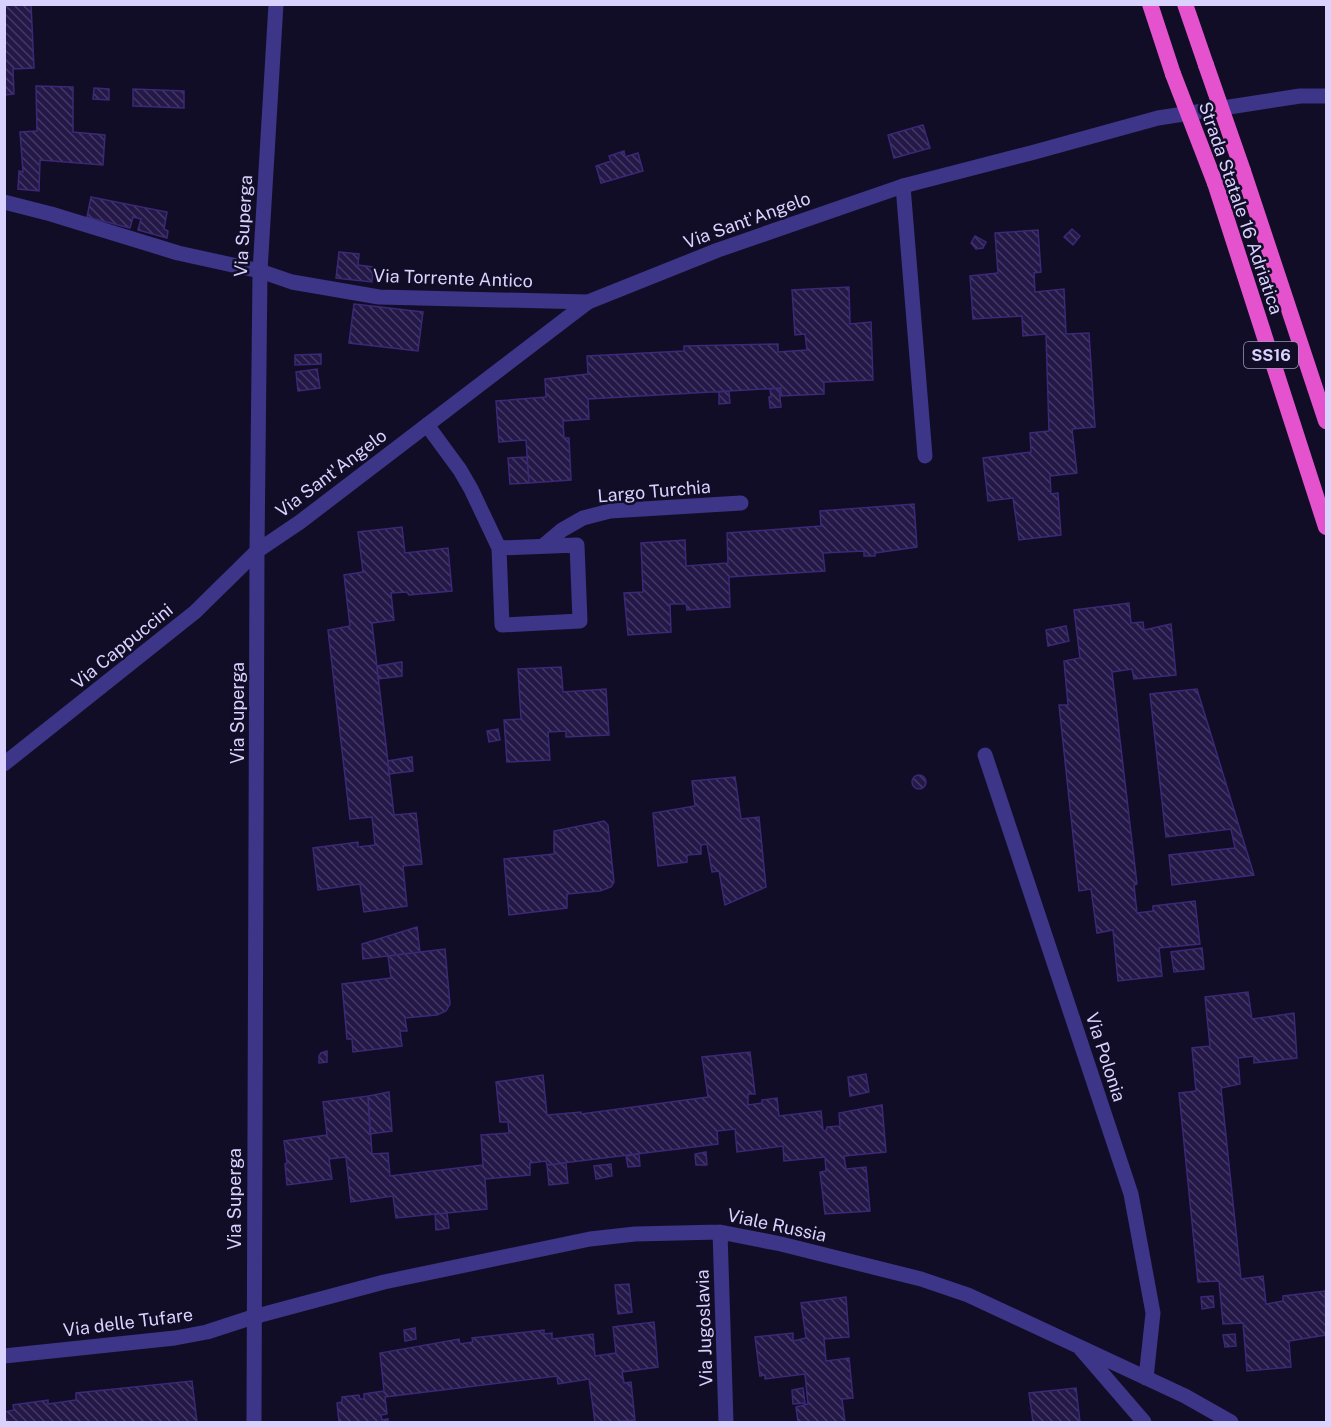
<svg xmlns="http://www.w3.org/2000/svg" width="1331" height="1427" font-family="'Public Sans',sans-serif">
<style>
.building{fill:url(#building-back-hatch);stroke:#3b2876;stroke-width:1.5}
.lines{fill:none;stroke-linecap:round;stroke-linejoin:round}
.minor{stroke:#3c3588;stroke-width:15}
.tertiary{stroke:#3c3588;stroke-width:15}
.trunk{stroke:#e453cd;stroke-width:16}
.trunk-bridge{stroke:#e453cd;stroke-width:16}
.labels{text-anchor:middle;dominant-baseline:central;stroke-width:5;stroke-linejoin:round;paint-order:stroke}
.shield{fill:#120d26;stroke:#9d97be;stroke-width:1.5}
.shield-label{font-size:16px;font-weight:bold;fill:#d9d2ff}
.street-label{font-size:18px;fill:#d9d2ff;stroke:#120d26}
</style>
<defs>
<pattern id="building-back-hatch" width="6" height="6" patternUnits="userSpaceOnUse" patternTransform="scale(1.5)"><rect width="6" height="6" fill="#241848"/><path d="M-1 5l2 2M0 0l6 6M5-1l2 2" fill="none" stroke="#433963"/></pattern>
</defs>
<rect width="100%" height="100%" fill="#120d26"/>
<!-- building -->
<path class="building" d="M4,4H31L34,68L13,69L14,94L4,95Z
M36,86L73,87V132L105,135L103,165L40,160L39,191L18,189L19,171L23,172L20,132L37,131Z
M94,88L109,89V100L93,99Z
M133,89L184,91V108L133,106Z
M923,125L930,148L894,158L888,135Z
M624,151L625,157L638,153L643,171L601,183L596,166L611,161L609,156Z
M91,197L167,212L164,229L168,231L167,238L138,230L141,219L133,217L130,228L87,217Z
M1072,229L1080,236L1073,245L1064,237Z
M1038,230L1041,272L1034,273L1035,292L1064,289L1066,334L1089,333L1095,427L1072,429L1077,473L1050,476L1051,494L1058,493L1061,535L1019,540L1013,498L988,501L983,458L1031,452L1030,433L1049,431L1046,334L1023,336L1022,316L973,319L970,276L998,273L995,233Z
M975,236L986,242L983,248L976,249L971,243Z
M339,252L359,254L358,265L373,267L372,282L336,278Z
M849,287L850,324L871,322L873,380L824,382V394L781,396V388L588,399L589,419L563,421L564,438H569L571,480L529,483L526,440L499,442L496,401L546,397L545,379L588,374L587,356L684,351V346L778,344V352L807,350L805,334L795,335L792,290Z
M354,304L423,312L418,351L349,343Z
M321,354V364L295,365V355Z
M317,369L320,388L298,391L296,372Z
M779,388L781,407L770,408L769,397H771L770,389Z
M729,391L730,403L719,404V392Z
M527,457L529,483L510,484L508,458Z
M914,504L917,547L875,553V556H864V551L823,553L825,571L729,577L730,607L687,610L686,604H670L671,632L628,635L624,593L643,592L641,543L685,540L686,566L728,563L727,533L821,526L820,511Z
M402,527L405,553L448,548L452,591L409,595L407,592L391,593L394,620L372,623L394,815L416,813L422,864L403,866L407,906L364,912L360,884L318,890L313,848L358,842V847L375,845L372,817L350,819L328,630L350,626L344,575L363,572L358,532Z
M1129,603L1131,623L1143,622L1144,630L1171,624L1176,675L1134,679L1132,669L1112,672L1137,884L1134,885L1137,913L1153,911V906L1195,901L1200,944L1159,948L1162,976L1118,981L1113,930L1097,933L1091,889L1079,891L1059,705H1068L1064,661L1080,658L1074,610Z
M1066,626L1069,641L1048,646L1046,630Z
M402,662V676L378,679L377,666Z
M561,667L563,692L606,689L609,735L566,737V731L548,732L550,760L507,762L504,720L521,719L518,669Z
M1197,689L1254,875L1172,885L1169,855L1235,848L1231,829L1166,837L1150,694Z
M498,729L500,740L489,742L487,731Z
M412,757L413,771L389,774L388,761Z
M912 782a7 7 0 1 1 14 0a7 7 0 1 1-14 0Z
M735,777L741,819L759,817L766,887L725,905L719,871L712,872L707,844L701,845V854L687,855V862L658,866L653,813L695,806L692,781Z
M604,821L608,825L614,882L611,887L600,891L567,894V908L509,915L504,859L554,854V831Z
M417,927L420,952L363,959L362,944Z
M1202,948L1204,969L1174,972L1171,952Z
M445,949L450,1004L446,1011L437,1015L405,1018L407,1031H400L402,1046L353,1052L352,1039H347L342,984L391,978L388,956Z
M1248,992L1252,1019L1294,1013L1297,1058L1254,1063V1056L1238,1058L1240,1084L1221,1088L1241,1279L1263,1276L1266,1304L1283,1301V1296L1325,1291L1326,1335L1289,1341L1291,1367L1247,1371L1243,1323L1223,1324L1219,1281L1198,1282L1179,1093L1196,1091L1192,1048L1210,1046L1205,997Z
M327,1051V1062L319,1063V1056L321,1053Z
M750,1052L755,1094H748V1105L762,1103V1100L777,1098L779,1116L821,1111L823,1130L826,1131L827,1127L840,1126L839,1113L882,1105L886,1152L844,1156L846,1169L866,1167L870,1211L825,1214L820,1172L826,1171L825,1157L784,1161L783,1146L737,1152L735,1129L717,1131L718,1144L547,1165L546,1161L530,1163V1175L485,1179L487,1209L396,1218L393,1196L351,1202L346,1157L329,1159L332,1179L287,1185L285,1164L287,1163L284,1141L327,1135L323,1102L368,1096L372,1154L388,1153L390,1176L483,1165L481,1135L509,1133L508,1122H500L496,1082L543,1075L547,1115L581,1112V1114L708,1097L702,1057Z
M866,1074L869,1092L850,1096L848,1077Z
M389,1092L392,1131L370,1134L368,1096Z
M706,1152L707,1165H696L695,1154Z
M639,1154L640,1166L628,1167L626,1156Z
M566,1163L568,1183L549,1185L547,1165Z
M611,1164L612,1176L596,1179L594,1166Z
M447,1213L449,1228L436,1230L435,1214Z
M629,1284L632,1312L618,1314L615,1285Z
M1213,1296L1214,1307L1202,1309L1201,1297Z
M846,1297L849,1337L824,1339L826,1361L849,1358L853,1398L842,1399L845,1422H798L796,1407L808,1404L805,1374L765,1379V1375L760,1376L755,1337L793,1333V1341L806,1338L801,1303Z
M654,1322L658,1367L622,1372L624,1383L631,1382L635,1420L612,1422H595L589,1379L558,1384L557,1376L385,1397L387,1414L381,1415L382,1420L388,1419V1422H339L337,1403L342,1402V1397L359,1395L360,1399H364V1394L384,1391L380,1353L459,1339L460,1344L473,1342L472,1338L544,1330V1334L552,1333V1339L593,1334L595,1356L616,1353L613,1327Z
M415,1328L416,1339L405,1341L404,1330Z
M1235,1334L1236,1346L1225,1347L1223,1335Z
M192,1381L197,1422H4V1412L14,1410L13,1405L48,1400V1404L76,1400V1393Z
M803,1388L805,1403L793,1404L792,1390Z
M1076,1388L1080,1422H1033L1029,1393Z"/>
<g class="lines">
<!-- minor -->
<path class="minor" d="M903,186L925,456
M4,202L51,214L178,253L260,271L292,282L379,297L588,302
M427,425L460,470L471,489L499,548
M577,545L580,621L502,625L499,548Z
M543,546L562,530L583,518L610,511L741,503
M985,755L1131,1194L1153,1313L1146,1378
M4,764L195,612L257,551
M720,1232L726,1422
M1081,1349L1144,1422
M4,1356L175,1338L207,1332L253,1317L384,1282L590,1239L635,1234L720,1232L781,1244L921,1279L968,1295L1185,1396L1231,1422"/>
<!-- tertiary -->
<path class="tertiary" d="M257,551L300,522L588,302L718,250L903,186L1031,153L1158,118L1300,96H1326
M254,1422L257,551L260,271L276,4"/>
<!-- trunk -->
<path class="trunk" d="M1150,4L1173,74
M1185,4L1206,65
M1243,171L1326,421
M1215,183L1326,527"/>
<!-- trunk-bridge -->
<path class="trunk-bridge" d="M1206,65L1243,171
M1173,74L1215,183"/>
</g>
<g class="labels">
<!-- shield labels -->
<rect class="shield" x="1244" y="342" width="54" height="26" rx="4.5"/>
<g class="shield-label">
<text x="1271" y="355">SS16</text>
</g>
<!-- street labels -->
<g class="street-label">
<text transform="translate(1241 208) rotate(71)">Strada Statale 16 Adriatica</text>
<text transform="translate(747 220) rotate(-20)">Via Sant'Angelo</text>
<text transform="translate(243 226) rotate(-87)">Via Superga</text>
<text transform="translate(453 278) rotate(2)">Via Torrente Antico</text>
<text transform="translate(331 473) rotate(-37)">Via Sant'Angelo</text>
<text transform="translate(654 491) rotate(-5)">Largo Turchia</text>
<text transform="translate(122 646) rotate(-39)">Via Cappuccini</text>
<text transform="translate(237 713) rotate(-90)">Via Superga</text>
<text transform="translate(1106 1057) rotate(72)">Via Polonia</text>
<text transform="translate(234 1199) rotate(-90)">Via Superga</text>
<text transform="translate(777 1225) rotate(12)">Viale Russia</text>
<text transform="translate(128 1322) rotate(-7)">Via delle Tufare</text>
<text transform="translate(704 1328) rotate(-92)">Via Jugoslavia</text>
</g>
</g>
<!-- border -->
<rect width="1331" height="1427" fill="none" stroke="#d9d2ff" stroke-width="12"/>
</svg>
